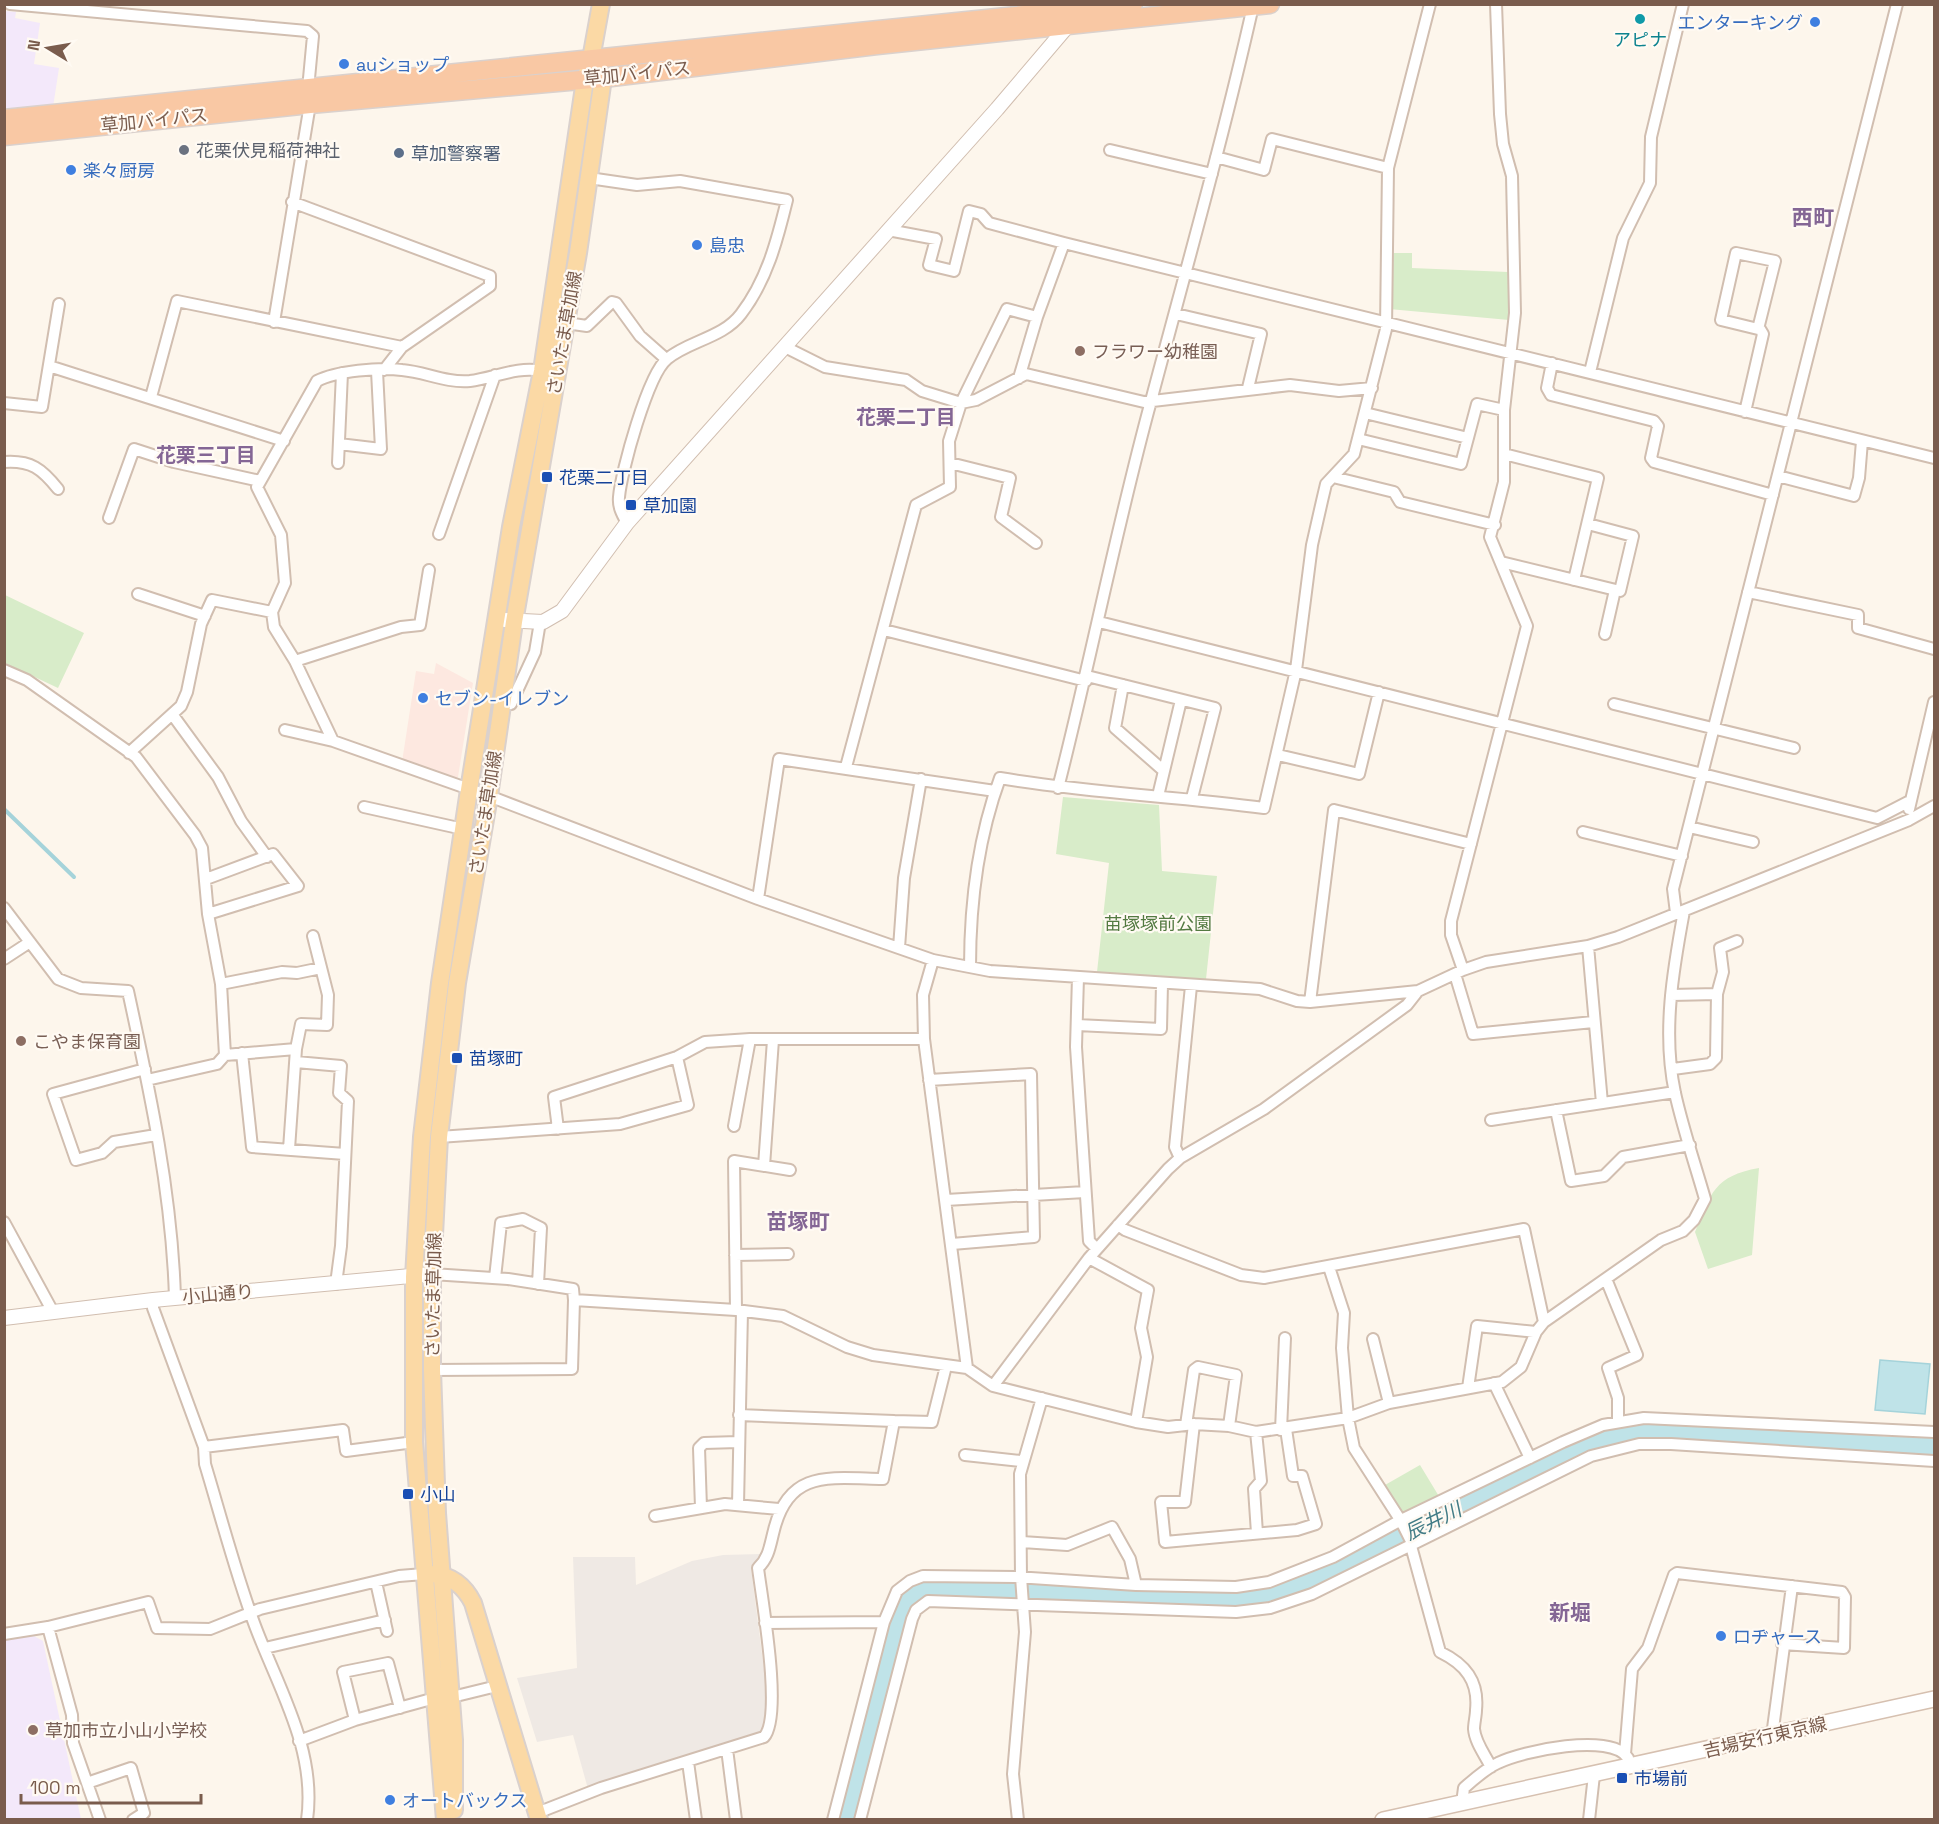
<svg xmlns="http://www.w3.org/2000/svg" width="1939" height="1824" font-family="'Space Grotesk','Noto Sans JP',sans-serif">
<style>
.commercial{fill:#fde8e0}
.industrial{fill:#efe9e4}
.education{fill:#f3e8fa}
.green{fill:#d8ecc9}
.water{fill:#bfe3e8;stroke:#a5d3da;stroke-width:1.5}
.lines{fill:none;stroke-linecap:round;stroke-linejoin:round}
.stream{stroke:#a5d3da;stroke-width:4}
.river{stroke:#bfe3e8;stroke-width:21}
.minor-casing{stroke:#d1beb0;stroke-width:14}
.tertiary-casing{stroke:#d1beb0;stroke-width:16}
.secondary-casing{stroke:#d6c0b0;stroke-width:18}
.primary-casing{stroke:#dad1cd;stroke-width:20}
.trunk-casing{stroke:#dad1cd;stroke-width:21}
.minor{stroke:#fff;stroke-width:10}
.tertiary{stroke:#fff;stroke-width:14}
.secondary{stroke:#fff;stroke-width:15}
.primary{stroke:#fbd9a5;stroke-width:16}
.trunk{stroke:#f9c8a4;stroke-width:18}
.culture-dot{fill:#0f9aa8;stroke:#fffaf3;stroke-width:2}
.shop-dot{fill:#3f7fe0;stroke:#fffaf3;stroke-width:2}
.worship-dot{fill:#6b7280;stroke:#fffaf3;stroke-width:2}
.service-dot{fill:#5c6f8a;stroke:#fffaf3;stroke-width:2}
.education-dot{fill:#8d6e63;stroke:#fffaf3;stroke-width:2}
.transit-dot{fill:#1a4fb4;stroke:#fffaf3;stroke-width:2}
.labels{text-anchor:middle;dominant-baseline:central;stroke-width:4.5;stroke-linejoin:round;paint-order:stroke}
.shop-label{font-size:18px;fill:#366cbe;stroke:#fffaf3;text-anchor:start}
.culture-label{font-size:18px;fill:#0d838f;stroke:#fffaf3}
.street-label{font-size:18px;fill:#7a5c4d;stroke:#fffaf3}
.worship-label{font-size:18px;fill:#5b616d;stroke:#fffaf3;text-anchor:start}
.service-label{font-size:18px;fill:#4e5e75;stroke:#fffaf3;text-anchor:start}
.education-label{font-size:18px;fill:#785e54;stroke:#fffaf3;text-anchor:start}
.transit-label{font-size:18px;fill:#164399;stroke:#fffaf3;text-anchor:start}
.park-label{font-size:18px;fill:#537a41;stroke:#fffaf3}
.neighbourhood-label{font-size:20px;font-weight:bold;fill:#846695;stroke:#fffaf3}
.water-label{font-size:20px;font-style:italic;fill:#437c86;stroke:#fffaf3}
.quarter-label{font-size:21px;font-weight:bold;fill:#846695;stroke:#fffaf3}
</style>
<rect width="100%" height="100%" fill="#fdf6ec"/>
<!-- commercial -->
<path class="commercial" d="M436,663L473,683L458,777L454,780L402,762L416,671L434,674Z"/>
<!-- industrial -->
<path class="industrial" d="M761,1554L751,1568L767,1693V1727L763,1733L588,1789L573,1735L537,1742L517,1678L577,1668L573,1557H635L636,1585L692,1561L723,1555Z"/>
<!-- education -->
<path class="education" d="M5,11L16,12L15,18L40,23L34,64L59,68L53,107L5,110Z
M34,1636L43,1641L81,1819H5V1640Z"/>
<!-- green -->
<path class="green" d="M1391,253H1412V268L1508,272L1509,320L1389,309Z
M5,595L84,633L58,688L5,663Z
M1063,797L1159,805L1162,871L1217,876L1206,979L1097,972L1109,863L1056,854Z
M1759,1168L1752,1255L1708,1269L1695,1232C1711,1193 1714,1176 1759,1168Z
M1420,1465L1440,1498L1407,1513L1401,1512L1385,1485Z"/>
<!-- water -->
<path class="water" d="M1880,1360L1930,1364L1925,1414L1875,1410Z"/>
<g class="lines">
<!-- stream -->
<path class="stream" d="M4,809L74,877"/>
<!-- river -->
<path class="river" d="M848,1820L880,1682L901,1610L910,1595L919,1589L1238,1600L1271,1595L1317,1579L1601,1438L1630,1432L1661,1430L1885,1447H1934"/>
<defs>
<path id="minor" d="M10,4L307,31L313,36L308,89L310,104L274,322
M1110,150L1212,174
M1216,157L1264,170L1272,139L1388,168
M589,178L637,185L680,181L787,200C777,241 767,280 741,314C723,338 688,341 667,359C648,374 621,472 619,497C618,507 622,514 627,523
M292,202L490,276V286L402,347L384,370
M888,230L936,239L929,265L954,271L969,211L981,214L989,223L1064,243L1934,458
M1176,314L1261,334L1248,388
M566,323L587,326L612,302L616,303L640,336L666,359
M785,347L825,367L906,380L922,391L961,403L976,400L1026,374L1144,402L1290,385L1339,391L1372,388
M1552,363L1547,388L1551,395L1654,421L1658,426L1651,458L1654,462L1773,495
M49,366L284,441
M1590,372L1623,238L1650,183L1651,137L1683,4
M1019,378L1037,317L1064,243
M151,397L177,301L402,347
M4,403L42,407L59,304
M1745,412L1763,334L1760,329H1758L1721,320L1736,253L1775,261L1758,329
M1365,413L1468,438
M1358,439L1461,464L1477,404L1504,410
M339,444L381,449L377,371
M1504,454L1598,478L1574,580
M4,462C31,460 42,469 58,489
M338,463L342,373
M950,463L1010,478L1001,517L1036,543
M1778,476L1854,496L1859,478L1862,441
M1333,477L1394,492L1400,502L1495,525
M109,518L134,449L174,462L260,481
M439,534L495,375
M1501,562L1620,591L1633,536L1588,524
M1748,592L1858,615V628L1934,649
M138,594L205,616
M272,612L274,627L295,661L333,741
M1099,622L1877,818L1908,802
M884,630L1086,681
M1605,634L1615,590
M295,661L401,627L420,625L429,570
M4,670L27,680L136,757L195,835L202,848L208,914L221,984L225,1055
M1087,676L1215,708L1192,798
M1123,685L1115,728L1164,771
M501,703L511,704L535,652L540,622
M1614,704L1794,748
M172,714L218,777L241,821L267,857
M285,730L333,741L489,796L758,899L933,960L990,971L1260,989L1297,1001L1310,1002L1418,991
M129,753L181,706L187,692L201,624L212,600L272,612L285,583L281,535L257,487L317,381C336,371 380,367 402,370C426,372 445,383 470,381C494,378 517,366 542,371
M1278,755L1359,774L1379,692
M846,767L916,505L950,487L949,441L961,403L1007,309L1037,317
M1058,788C1091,659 1116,529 1151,401C1186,269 1223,139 1253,6
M1158,796L1181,700
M364,807L463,829
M1909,809L1934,702
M1689,827L1753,842
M1583,832L1682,856
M206,879L273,854L298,886L208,914
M758,899L779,759L995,791
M4,908L58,979L81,988L128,991C150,1092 172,1194 175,1298
M1676,913L1673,889L1897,4
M1588,946L1602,1103
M899,948L904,878L921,779
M4,959L30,942
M933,960L923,995L924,1039L967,1368L993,1386L1136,1422L1168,1427L1194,1424L1229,1426L1256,1432L1348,1418L1389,1403L1502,1382L1521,1367L1536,1332L1544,1322L1661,1240L1683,1231L1694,1220L1705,1199C1695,1164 1683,1129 1675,1093C1662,1033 1673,970 1684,911
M970,967C970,904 978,838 1000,778C1087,793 1176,796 1264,808L1296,670L1312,545L1322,501L1326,484L1354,454L1386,329L1388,168L1430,4
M1463,970L1451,935V921L1527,626L1490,537L1504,482V410L1515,313L1512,176L1503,144L1500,114L1496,4
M1455,974L1473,1034L1593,1022
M1078,977L1076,1047L1089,1241L1097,1249
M221,984L282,972L297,973L321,968
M1671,995L1717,994L1723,972L1720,948L1737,941
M1310,1002L1334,810L1471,844
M1077,1025L1161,1029L1162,984
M242,1053L252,1147L345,1154
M296,1062L341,1066L339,1093L348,1101L341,1246L336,1284
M145,1069L53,1094L76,1160L102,1153L114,1142L156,1135
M1673,1069L1710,1064L1716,1058L1717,994
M147,1080L217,1064L225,1055L296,1049
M929,1080L1031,1074L1034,1237L952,1244
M1556,1110L1571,1181L1604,1176L1623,1157L1690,1145
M1491,1120L1675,1092
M734,1126L750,1039
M558,1129L554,1097L677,1057L705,1042L750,1039H924
M439,1137L620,1124L688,1105L677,1057
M289,1149L296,1049L301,1024L327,1025L328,995L313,936
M1180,1158L1175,1147L1191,986
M764,1166L773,1040
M946,1200L1085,1192
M4,1222L53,1312
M1118,1225L1125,1230L1241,1275L1264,1278L1524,1229L1544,1322
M735,1255L788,1254
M1089,1258L1148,1290L1141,1328L1147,1357L1136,1422
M1329,1267L1344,1313L1342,1348L1348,1418L1354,1448L1401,1521L1413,1545
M432,1274L508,1279L573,1289L574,1300L736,1310L783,1316L847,1347L873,1355L967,1368
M495,1278L501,1223L523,1219L541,1228L538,1284
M1606,1279L1637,1355L1608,1368L1618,1398V1421
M153,1300V1308L204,1447L205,1464C221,1517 235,1571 254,1623C277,1686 317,1749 307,1820
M736,1310L734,1161L790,1170
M1373,1339L1389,1403
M432,1370L572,1369L574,1300
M1494,1383L1530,1458
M993,1386L1089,1258L1168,1169L1180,1158L1264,1109L1407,1005L1418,991L1463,970L1486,962L1588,946L1618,937L1909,820L1934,806
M1468,1388L1477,1326L1536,1332
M739,1415L894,1421
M1194,1424L1185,1502H1161L1165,1542L1297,1530L1316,1524L1302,1476H1293L1286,1429
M1186,1425L1194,1370L1198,1367L1236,1375L1229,1426
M1281,1430L1285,1338
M1256,1432L1261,1481L1254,1489L1257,1533
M204,1447L343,1430L346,1451L414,1442
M965,1455L1021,1461
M738,1505L742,1311
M701,1508L699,1448L704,1443L738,1442
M655,1516L725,1504L779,1509
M1022,1542L1067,1545L1112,1527L1130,1559L1136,1585
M1411,1546L1440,1652C1465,1664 1479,1681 1476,1710C1476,1716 1474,1723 1474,1729C1475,1742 1485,1755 1491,1767
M376,1582L387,1631
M765,1623L884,1622
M48,1627L72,1715L73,1743L100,1820
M4,1634L48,1627L148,1602L157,1628L210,1629L260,1609L399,1576L424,1574
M265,1648L385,1620
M452,1697L497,1686
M355,1720L343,1672L388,1663L400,1708
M1772,1736L1792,1586
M299,1741L355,1720L435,1698
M727,1749L736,1820
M1625,1754L1632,1669L1648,1648L1674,1575L1677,1573L1842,1592L1845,1597L1844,1648L1782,1644
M688,1762L696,1820
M87,1783L131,1768L144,1813L133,1820
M1462,1803L1464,1788C1474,1779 1485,1769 1498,1763C1522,1751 1611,1732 1628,1758
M537,1813L601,1788L764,1737C783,1716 762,1600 758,1568C769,1558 770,1545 774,1530C789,1469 830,1478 883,1479L894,1421L932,1422L946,1366
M833,1820L884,1622L897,1591L910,1581L923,1576L1015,1577L1136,1585L1236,1587L1269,1582L1333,1557L1401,1520L1563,1442L1603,1425L1644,1418L1934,1432
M860,1820L912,1619L916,1610L928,1601L1236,1612L1270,1608L1312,1594L1591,1456L1639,1444H1671L1934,1461
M1018,1820L1013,1774L1025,1632L1021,1577L1020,1474L1042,1398
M1589,1820L1594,1775"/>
<path id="tertiary" d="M505,620L543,622L562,611L627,523L997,109L1071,22
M4,1318L153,1300L432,1274"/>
<path id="secondary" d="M1383,1820L1934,1699"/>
<path id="primary" d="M434,1574C452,1576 465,1587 473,1603L539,1820
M454,1810V1740L437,1513L432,1370V1274L439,1137L457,983L489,796L514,622L578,253L603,78L596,66
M445,1820L414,1442V1277L422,1137L440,983L469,790L511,527L542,371L585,80L591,59L601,4"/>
<path id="trunk" d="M4,119L1133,4
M4,136L310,104L603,78L877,45L1270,4"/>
</defs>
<!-- minor casing -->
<use href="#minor" class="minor-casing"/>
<!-- tertiary casing -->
<use href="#tertiary" class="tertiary-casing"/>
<!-- secondary casing -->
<use href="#secondary" class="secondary-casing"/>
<!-- primary casing -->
<use href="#primary" class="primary-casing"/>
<!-- trunk casing -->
<use href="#trunk" class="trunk-casing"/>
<!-- minor -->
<use href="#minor" class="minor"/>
<!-- tertiary -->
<use href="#tertiary" class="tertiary"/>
<!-- secondary -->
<use href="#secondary" class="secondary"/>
<!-- primary -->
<use href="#primary" class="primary"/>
<!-- trunk -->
<use href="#trunk" class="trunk"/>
</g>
<!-- markers -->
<circle class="culture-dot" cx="1640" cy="19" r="6"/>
<g class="shop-dot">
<circle cx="1815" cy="22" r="6"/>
<circle cx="344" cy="64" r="6"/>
<circle cx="71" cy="170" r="6"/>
<circle cx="697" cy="245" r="6"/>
<circle cx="423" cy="698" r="6"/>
<circle cx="1721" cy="1636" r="6"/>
<circle cx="390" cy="1800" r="6"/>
</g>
<circle class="worship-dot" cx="184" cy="150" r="6"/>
<circle class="service-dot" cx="399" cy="153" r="6"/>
<g class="education-dot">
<circle cx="1080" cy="351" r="6"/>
<circle cx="21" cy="1041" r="6"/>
<circle cx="33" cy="1730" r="6"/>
</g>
<g class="transit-dot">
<rect x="541" y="471" width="12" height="12" rx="3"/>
<rect x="625" y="499" width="12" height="12" rx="3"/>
<rect x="451" y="1052" width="12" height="12" rx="3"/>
<rect x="402" y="1488" width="12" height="12" rx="3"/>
<rect x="1616" y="1772" width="12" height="12" rx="3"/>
</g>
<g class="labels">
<!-- shop labels -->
<g class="shop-label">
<text x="1803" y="22" text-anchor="end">エンターキング</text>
<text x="356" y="64">auショップ</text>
<text x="83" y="170">楽々厨房</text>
<text x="709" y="245">島忠</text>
<text x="435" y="698">セブン-イレブン</text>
<text x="1733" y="1636">ロヂャース</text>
<text x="402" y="1800">オートバックス</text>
</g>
<!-- culture labels -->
<g class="culture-label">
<text x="1640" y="39">アピナ</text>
</g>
<!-- street labels -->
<g class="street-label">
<text transform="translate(637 73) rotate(-6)">草加バイパス</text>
<text transform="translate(154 120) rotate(-6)">草加バイパス</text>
<text transform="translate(564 333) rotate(-80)">さいたま草加線</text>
<text transform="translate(485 813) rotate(-81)">さいたま草加線</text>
<text transform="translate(218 1294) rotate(-5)">小山通り</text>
<text transform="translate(433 1295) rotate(-89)">さいたま草加線</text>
<text transform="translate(1765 1737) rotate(-13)">吉場安行東京線</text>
</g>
<!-- worship labels -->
<g class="worship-label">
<text x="196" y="150">花栗伏見稲荷神社</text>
</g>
<!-- service labels -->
<g class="service-label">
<text x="411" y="153">草加警察署</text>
</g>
<!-- education labels -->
<g class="education-label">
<text x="1092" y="351">フラワー幼稚園</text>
<text x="33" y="1041">こやま保育園</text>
<text x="45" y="1730">草加市立小山小学校</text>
</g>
<!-- transit labels -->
<g class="transit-label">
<text x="559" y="477">花栗二丁目</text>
<text x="643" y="505">草加園</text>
<text x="469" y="1058">苗塚町</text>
<text x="420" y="1494">小山</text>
<text x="1634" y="1778">市場前</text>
</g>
<!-- park labels -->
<g class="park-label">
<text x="1158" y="923">苗塚塚前公園</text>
</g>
<!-- neighbourhood labels -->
<g class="neighbourhood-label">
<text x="906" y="417">花栗二丁目</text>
<text x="206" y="455">花栗三丁目</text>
</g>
<!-- water labels -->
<g class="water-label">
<text transform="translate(1433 1521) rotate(-26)">辰井川</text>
</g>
<!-- quarter labels -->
<g class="quarter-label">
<text x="1813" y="217">西町</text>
<text x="798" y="1221">苗塚町</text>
<text x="1570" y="1612">新堀</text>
</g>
</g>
<!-- border -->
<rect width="1939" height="1824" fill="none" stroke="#7a5c4d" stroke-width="12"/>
<!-- north arrow -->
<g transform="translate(48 48) rotate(281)" stroke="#fffaf3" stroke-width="4.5" paint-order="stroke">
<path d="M0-4.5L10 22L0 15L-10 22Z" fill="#7a5c4d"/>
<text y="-9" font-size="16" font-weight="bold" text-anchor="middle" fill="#7a5c4d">N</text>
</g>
<!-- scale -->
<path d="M21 1794v9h180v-9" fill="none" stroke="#7a5c4d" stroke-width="3"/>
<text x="30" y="1794" font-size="18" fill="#7a5c4d" stroke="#fffaf3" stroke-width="4.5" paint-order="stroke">100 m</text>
</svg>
